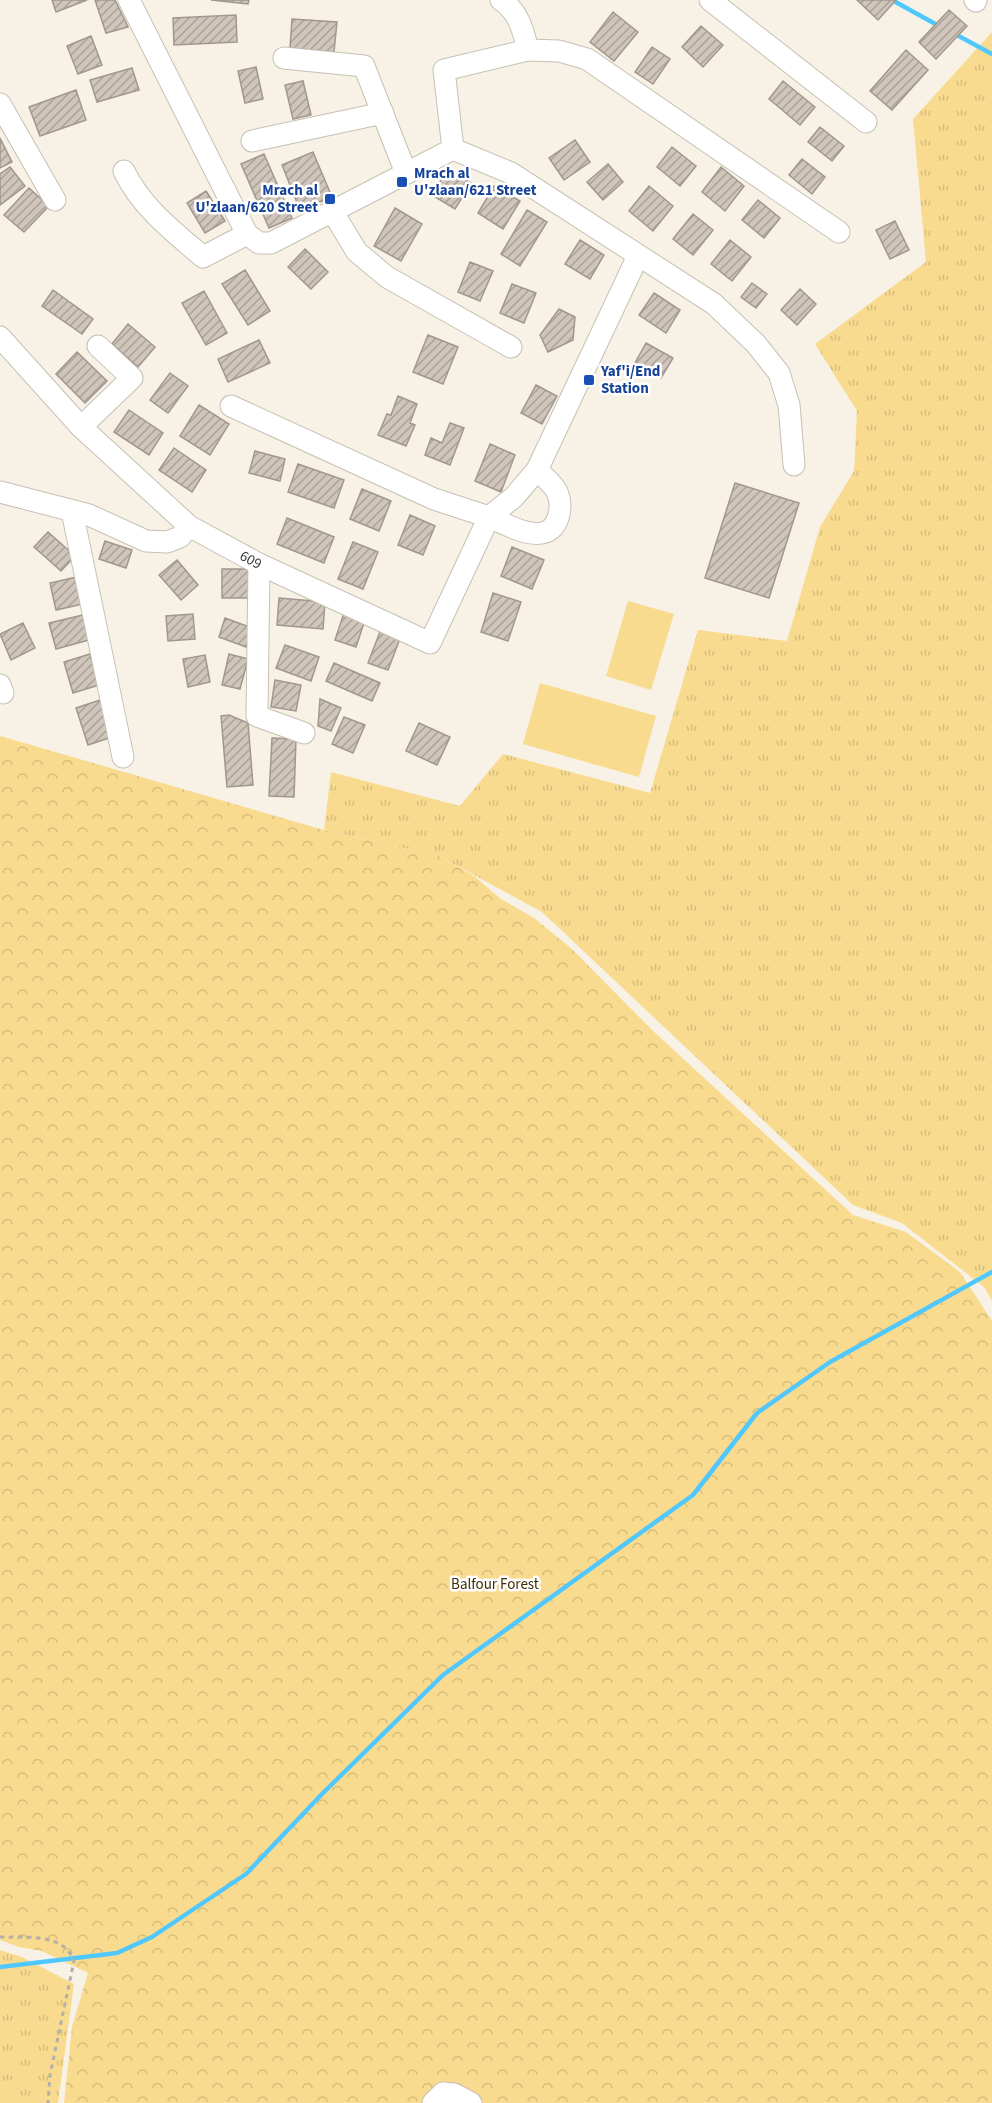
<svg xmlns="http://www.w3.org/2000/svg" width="992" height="2103" font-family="'Source Sans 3',sans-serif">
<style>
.grass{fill:url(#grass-tufts)}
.forest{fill:url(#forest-crowns)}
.pitch{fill:#f9db8f}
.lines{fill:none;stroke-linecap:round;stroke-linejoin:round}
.stream{stroke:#51c8fd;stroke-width:4.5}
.building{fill:url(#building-hatch);stroke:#a1978e;stroke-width:1.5}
.minor-casing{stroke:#c6c1b4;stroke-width:23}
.path{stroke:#b4b0a5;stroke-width:3;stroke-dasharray:4.5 4.5;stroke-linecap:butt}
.minor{stroke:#fff;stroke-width:21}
.transit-dot{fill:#1a4fb4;stroke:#fff;stroke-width:2}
.labels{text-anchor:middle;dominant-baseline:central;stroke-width:5;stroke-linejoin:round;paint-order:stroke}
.transit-label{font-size:15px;font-weight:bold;fill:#164399;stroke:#fff;text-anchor:start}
.street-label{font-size:15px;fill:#3b3934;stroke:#fff}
.park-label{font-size:15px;fill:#3f2f01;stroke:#fff}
</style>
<defs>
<pattern id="grass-tufts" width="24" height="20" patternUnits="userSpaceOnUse" patternTransform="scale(1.5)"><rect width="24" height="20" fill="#f9db8f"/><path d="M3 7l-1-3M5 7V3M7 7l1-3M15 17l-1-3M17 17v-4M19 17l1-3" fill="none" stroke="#d6bd7c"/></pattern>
<pattern id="forest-crowns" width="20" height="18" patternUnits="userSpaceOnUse" patternTransform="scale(1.5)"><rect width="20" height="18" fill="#f9db8f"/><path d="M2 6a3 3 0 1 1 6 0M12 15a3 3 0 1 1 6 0" fill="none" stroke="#d6bd7c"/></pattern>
<pattern id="building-hatch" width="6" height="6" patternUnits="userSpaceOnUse" patternTransform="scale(1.5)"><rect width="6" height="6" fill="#d0c5bb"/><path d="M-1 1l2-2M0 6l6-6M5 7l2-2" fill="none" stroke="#aaa199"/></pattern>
</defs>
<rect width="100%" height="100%" fill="#f7f2e5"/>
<!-- grass -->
<path class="grass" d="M992,32V1301L985,1288L902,1223L853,1205L542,912L439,856L324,830L331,772L460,806L503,754L650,793L698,630L787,641L820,527L854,471L857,411L815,344L926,262L913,119Z
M0,1950L22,1957L74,1984L58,2103H0Z"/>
<!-- forest -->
<path class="forest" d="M0,736L324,830L439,856L474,876L501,899L534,918L572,949L653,1031L853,1215L906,1232L960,1272L992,1321V2103H64L72,2027L88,1973L42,1951L19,1947L0,1940Z"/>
<!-- pitch -->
<path class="pitch" d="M628,601L674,614L651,690L606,676Z
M540,683L656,716L639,777L523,744Z"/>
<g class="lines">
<!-- stream -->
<path class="stream" d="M892,0L939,26
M955,34L992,54
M0,1967L117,1953L152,1937L246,1874L321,1795L443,1675L693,1495L757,1413L830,1362L992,1272"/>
</g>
<!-- building -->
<path class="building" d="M52,0H87L56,12Z
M95,0H115L128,27L106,33Z
M211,0H249L248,4Z
M857,0H896L878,20Z
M949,10L967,26L936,59L919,42Z
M613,12L638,32L614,61L590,42Z
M236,15L237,42L174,45L173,18Z
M292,19L337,22L334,52L290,48Z
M701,26L723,45L703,67L682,47Z
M91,36L102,65L78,74L67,46Z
M652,47L670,59L653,84L635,72Z
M906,50L928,70L892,110L870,91Z
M256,67L263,99L245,103L238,71Z
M132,68L139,90L97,102L90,80Z
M303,81L311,115L293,119L285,85Z
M783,81L815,107L800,125L769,99Z
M76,90L86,120L40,136L29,107Z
M820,127L844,146L832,161L808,142Z
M0,138L12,162L0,168Z
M575,140L590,162L564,180L549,158Z
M672,147L696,166L680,186L657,167Z
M313,152L332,197L300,210L282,165Z
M264,154L292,218L269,228L241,164Z
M802,159L825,177L812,194L789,175Z
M608,164L623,182L603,200L587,182Z
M10,167L25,186L0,205V174Z
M721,167L744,186L725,211L702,192Z
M448,168L471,183L455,209L432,195Z
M494,186L520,201L503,229L478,213Z
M649,186L673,206L653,231L629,211Z
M29,188L49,206L24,232L4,215Z
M206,191L225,221L205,233L187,203Z
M758,200L780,218L764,238L742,220Z
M395,208L422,224L401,261L374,246Z
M527,210L547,222L520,266L501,254Z
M693,214L713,230L693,255L673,239Z
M895,221L909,250L890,259L876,230Z
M580,240L604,255L590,279L565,264Z
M730,240L751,257L732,281L711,264Z
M305,249L328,272L311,289L288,267Z
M470,262L493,271L480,301L458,292Z
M245,270L270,311L248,325L222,284Z
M752,283L767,294L756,308L741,297Z
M512,284L536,293L524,323L500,313Z
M800,289L816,304L797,325L781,310Z
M53,290L93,319L82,334L42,306Z
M204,291L227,333L206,345L182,303Z
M654,293L680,310L666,333L639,315Z
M559,309L575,317L573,340L548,352L540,335Z
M128,324L155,347L138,367L112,344Z
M428,335L458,347L443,384L413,372Z
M259,340L270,363L228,382L218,359Z
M646,343L673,358L661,378L635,363Z
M77,352L107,381L85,403L56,374Z
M170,373L188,386L168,413L150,400Z
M536,385L557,396L542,424L521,413Z
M398,396L417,404L410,423L415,425L406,446L378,435L387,414L391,415Z
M199,405L229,424L210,455L180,436Z
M129,410L163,433L149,455L114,432Z
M450,423L464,428L450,465L425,455L431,438L442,443Z
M490,444L515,455L501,492L475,481Z
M174,448L206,470L192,492L159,470Z
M255,451L285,459L280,481L249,473Z
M298,464L344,480L334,508L288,492Z
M735,483L799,503L769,598L705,578Z
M362,489L391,501L379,531L350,519Z
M410,515L435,526L423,555L398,545Z
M287,518L334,537L324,563L277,544Z
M48,532L75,556L61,571L34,547Z
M105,541L132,550L126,568L99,559Z
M353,542L378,552L363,589L338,579Z
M512,547L544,560L532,589L501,576Z
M177,560L198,585L181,600L159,575Z
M222,569H250V598H222Z
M77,577L83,604L56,610L50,583Z
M493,593L521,602L508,641L481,632Z
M279,598L325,602L323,629L277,625Z
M344,613L365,620L356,647L335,640Z
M193,614L195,639L168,641L166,616Z
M83,615L89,640L56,649L49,623Z
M225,618L252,628L246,647L219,637Z
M23,623L35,648L11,660L0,634Z
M381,629L401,636L388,670L368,663Z
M285,645L319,657L311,681L276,668Z
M90,654L99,685L73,693L64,662Z
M229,654L248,659L240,689L222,685Z
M205,655L210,682L188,687L183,659Z
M334,663L380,683L372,701L326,681Z
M275,680L301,685L296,711L271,707Z
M320,699L341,708L331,731L318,726Z
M100,700L112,737L88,745L76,708Z
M229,715L248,723L253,785L227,787L221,716Z
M344,717L365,725L353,753L332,744Z
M419,723L450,737L437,765L406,751Z
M272,738L296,739L294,797L269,796Z"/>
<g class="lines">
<defs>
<g id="minor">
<path d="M129,0L247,234L259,243H271L453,149L511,173L714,304L756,344L779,373L789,405L794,465"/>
<path d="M501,0C519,12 523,30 528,50"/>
<path d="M710,0L866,122"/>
<path d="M975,0L976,1"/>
<path d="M284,58L364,66L406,173"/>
<path d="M0,104L55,200"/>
<path d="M252,141L383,113"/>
<path d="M453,149L444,70L528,50L559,51L587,59L839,232"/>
<path d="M124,171C141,207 174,232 203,257L247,234"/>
<path d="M332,211L357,252L387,277L511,347"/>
<path id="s1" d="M0,337L81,427L189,526L259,564L430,643L489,517C504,523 525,536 542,533C560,530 564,504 556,490C552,483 543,476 537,470"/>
<path d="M231,406L434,499L489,517L514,497L537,470L638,256"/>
<path d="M81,427L132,378L98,346"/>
<path d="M0,492L89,515L146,541L167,542L180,537L189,526"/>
<path d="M72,511L123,757"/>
<path d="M259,564L257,716L304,733"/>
<path d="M0,685L3,693"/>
<path d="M433,2103L443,2093L454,2094L471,2103"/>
</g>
</defs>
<!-- minor casing -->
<use href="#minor" class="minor-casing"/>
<!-- path -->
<path class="path" d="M0,1937C26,1938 63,1932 74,1961L50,2075L48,2103"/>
<!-- minor -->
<use href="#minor" class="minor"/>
</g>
<!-- markers -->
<g class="transit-dot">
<rect x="396" y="176" width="12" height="12" rx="3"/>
<rect x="324" y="193" width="12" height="12" rx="3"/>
<rect x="583" y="374" width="12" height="12" rx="3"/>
</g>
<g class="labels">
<!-- transit labels -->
<g class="transit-label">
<text x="414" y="173">Mrach al<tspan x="414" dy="17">U'zlaan/621 Street</tspan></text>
<text x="318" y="190" text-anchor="end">Mrach al<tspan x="318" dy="17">U'zlaan/620 Street</tspan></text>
<text x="601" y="371">Yaf'i/End<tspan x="601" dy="17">Station</tspan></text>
</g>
<!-- street labels -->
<g class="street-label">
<text stroke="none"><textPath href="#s1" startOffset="338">609</textPath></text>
</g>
<!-- park labels -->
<g class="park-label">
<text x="495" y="1584">Balfour Forest</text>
</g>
</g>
</svg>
